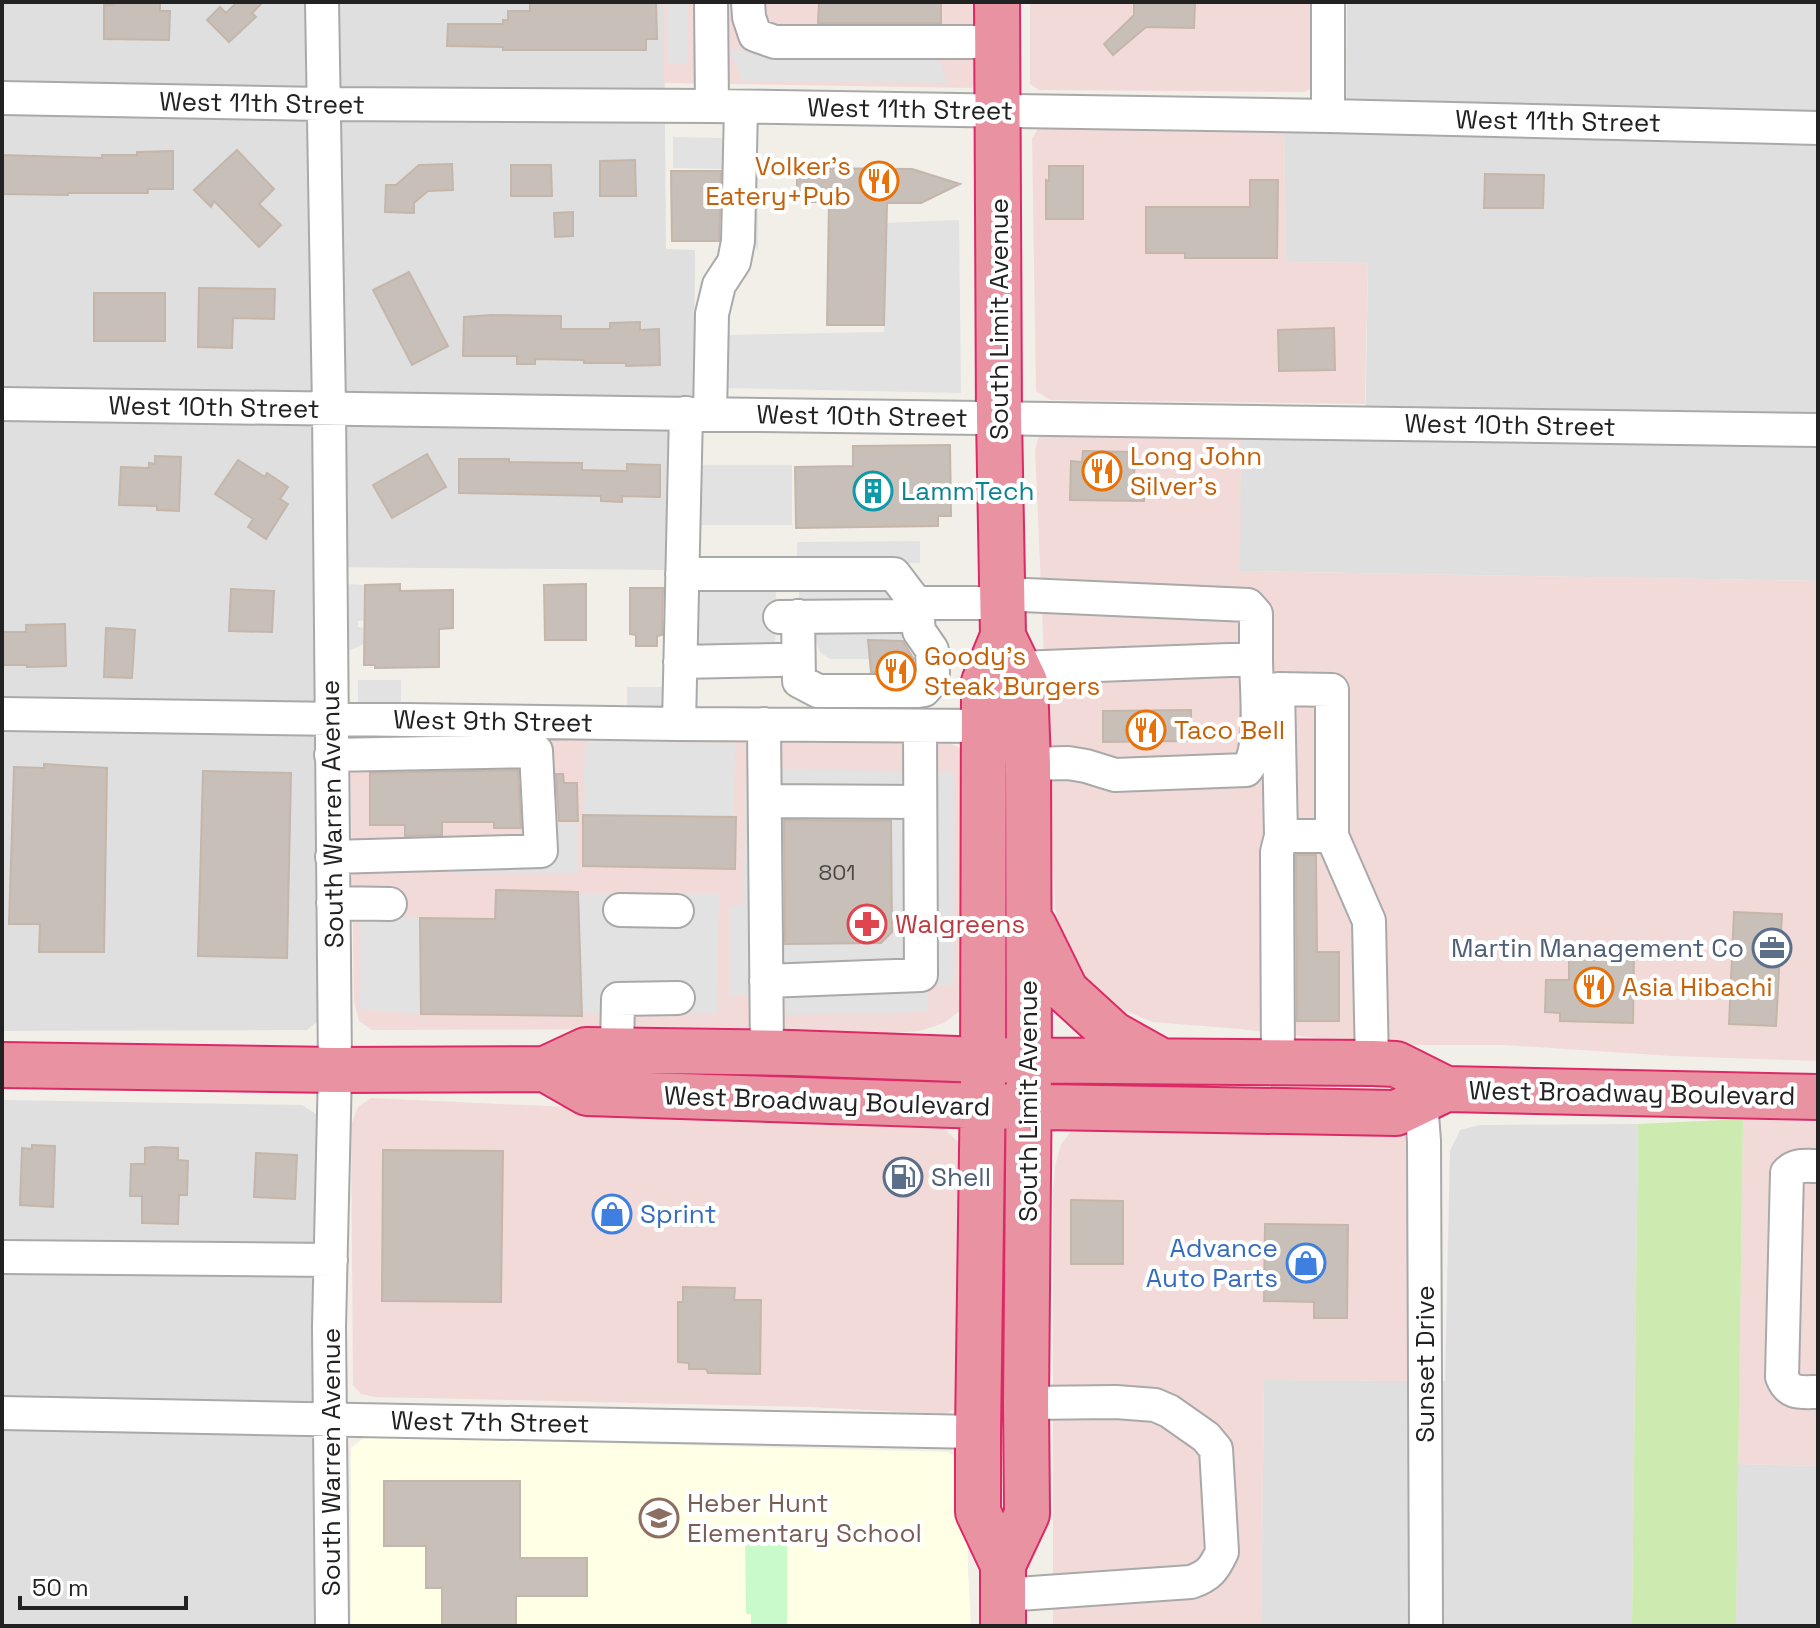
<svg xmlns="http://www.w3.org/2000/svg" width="1820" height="1628" font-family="'Space Grotesk',sans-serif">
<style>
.residential{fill:#e0dfdf}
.commercial{fill:#f2dad9}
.education{fill:#ffffe5}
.grass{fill:#cdebb0}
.park{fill:#c8facc}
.parking{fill:#e2e2e2}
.building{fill:#c7bfb8;stroke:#c4b6ab;stroke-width:2}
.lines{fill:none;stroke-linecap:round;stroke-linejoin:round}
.minor-casing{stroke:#a9a9a9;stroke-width:36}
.highway-casing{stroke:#dc2a67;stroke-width:48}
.minor{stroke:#fff;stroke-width:32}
.highway{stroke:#e892a2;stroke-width:44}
.labels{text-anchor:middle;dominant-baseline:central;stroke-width:8;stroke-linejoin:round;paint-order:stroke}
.number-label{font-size:22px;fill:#4b4948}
.street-label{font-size:26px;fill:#222;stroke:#fff}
.food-label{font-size:26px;fill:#c56008;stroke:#fff;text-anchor:start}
.culture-label{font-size:26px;fill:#0d838f;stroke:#fff;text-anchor:start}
.health-label{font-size:26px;fill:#be3a42;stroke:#fff;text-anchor:start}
.service-label{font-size:26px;fill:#4e5e75;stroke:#fff;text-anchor:end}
.shop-label{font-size:26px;fill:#366cbe;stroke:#fff;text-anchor:start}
.education-label{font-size:26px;fill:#785e54;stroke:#fff;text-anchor:start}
</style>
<rect width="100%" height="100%" fill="#f2efe9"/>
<!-- residential -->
<path class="residential" d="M2,2H664L666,249L695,250L694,403L670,570L319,567L321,1019L307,1030L2,1031Z
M1347,2H1818V581L1239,571L1241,434L1365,437L1368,263L1286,262L1284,126L1346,127Z
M2,1100L302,1105L316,1114V1626H2Z
M1638,1124L1632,1626H1261L1264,1380L1445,1381L1450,1151L1460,1130L1480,1125Z
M1738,1464L1818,1466V1626H1736Z"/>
<!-- commercial -->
<path class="commercial" d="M664,2H980V82L972,88L664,83Z
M1030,2H1316V85L1305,92L1039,90L1030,84Z
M1041,123L1284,126L1286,262L1368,263L1365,404L1050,400L1036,391L1032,139Z
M1049,431L1241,434L1240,571L1818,581V1061L1672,1056L1504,1045H1377L1240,1029L1153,1022L1116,1007L1085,982L1066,950L1055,908L1035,451L1038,438Z
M357,732L944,741L958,747L965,751L961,1010L944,1023L920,1031L881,1034L729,1029L372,1030L359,1021L354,1001L350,740Z
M371,1098L589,1108L917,1114L945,1129L962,1146L965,1404L945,1414L809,1407L375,1397L361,1394L353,1385L351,1125L358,1107Z
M1743,1119L1818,1122V1466L1738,1464Z
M1074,1128L1404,1131L1414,1145L1418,1381L1264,1380L1261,1626H1053V1196L1055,1166L1061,1144Z"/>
<!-- education -->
<path class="education" d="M365,1437L948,1452L967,1466L968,1570L971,1626H351V1448Z"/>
<!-- grass -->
<path class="grass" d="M1743,1119L1736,1626H1632L1638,1124Z"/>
<!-- park -->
<path class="park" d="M745,1532H787V1626H751V1614H746Z"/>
<!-- parking -->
<path class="parking" d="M668,2H687V63H667Z
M729,50L936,52L948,83L743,81Z
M673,137L722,138V169L673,168Z
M743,137H757L758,250L742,238Z
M959,220L961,393L723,388L726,335L884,332L886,223Z
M701,465H792V525H701Z
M920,541V563L797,564V542Z
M900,581L902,641L868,640L869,659H830L820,652L817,643H798L799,583Z
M345,584L365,585V620L358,621V627L364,628V644L346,652Z
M695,587L776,588L775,656L695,655Z
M358,680H401V703L358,702Z
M627,687H668V708H627Z
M585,741L735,743L734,817L583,815Z
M745,768L953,772L954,986L936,985L928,988V1012L785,1015L786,999L729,995V907L740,905L744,901Z
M540,823H578V873H453V843H539Z
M578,894H719L717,1014L582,1013Z
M360,918H420L421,1014L360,1009Z"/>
<!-- building -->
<path class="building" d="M114,2H160V11H170L169,40L104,39V5H114Z
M237,2H263L252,13L256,17L229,42L207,20L220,7L226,13Z
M530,2H656L657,39H646V50H503V47L447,46L448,24H503V20H508V11H530Z
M819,2H941V23H818Z
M1134,2H1195L1194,28L1146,27L1113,55L1104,44L1134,15Z
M237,150L274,189L259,204L281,225L259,247L214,201L211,207L194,190Z
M173,151V189H148V193H68V195L2,194V155L102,158V155H137V152Z
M635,160L636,196H600V161Z
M452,164L453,190L428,191L414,203V213L385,212L386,185H396L419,165Z
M511,165H551L552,196H511Z
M1049,166H1083V219H1046V180L1049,181Z
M797,168L912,169L960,184L921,203H887L884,325H827L829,202H804V192H797Z
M671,171H721L719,241H672Z
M1485,174L1544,175L1543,208H1484Z
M1250,180H1278L1277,258H1185V253H1146V207H1250Z
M573,212V236L555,237L554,213Z
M409,272L448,346L412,365L373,290Z
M199,288L275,289L274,319L233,318L232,348L198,347Z
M94,293H165V341H94Z
M491,315L561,316V329H610V323L640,322V330L659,329L660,365L626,366V363H584V360L535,359V364H517V356H463L464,317Z
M1334,328L1335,370L1279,371L1278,330Z
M950,445L951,516H938V526L796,528L795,467L853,466V446Z
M1083,451L1135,452L1134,481H1144V501L1070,500L1071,461L1082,462Z
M427,454L446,487L392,518L373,485Z
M155,456L181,457L179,511L157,510V506L119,505L121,467L149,468V463L155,464Z
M459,459H509V462L582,463V470L627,471V464L660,465V497L622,496V502L601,501V496L459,493Z
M238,460L265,477L267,473L288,487L280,499L288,504L266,539L248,527L253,519L215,494Z
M400,584V591L453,590V628L439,629V667L375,668V665H364L365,585Z
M586,584V640H545L544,585Z
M630,588H663L662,635L657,636V646H636V635L630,634Z
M231,589L274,591L272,632L229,631Z
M65,624L66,666L27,667V665H2V632H26V625Z
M106,628L135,630L132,678L104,677Z
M868,640L903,641L913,658V672H871Z
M1191,710V741L1103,742V711Z
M44,764L107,768L104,952H39L40,924H9L14,767L44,768Z
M518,770L521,828H494V822H442V835L405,836V825H370V773Z
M203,771L291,773L287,958L198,956Z
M556,774H563L564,783H577L578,821H559Z
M583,815L736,817L735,869L583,866Z
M784,820L891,821L892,932L881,943L785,944Z
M1296,855H1316L1317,952H1339V1021H1297Z
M496,890L578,892L582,1016L421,1014L420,918L495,919Z
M1734,912L1782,914L1776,1026L1729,1024Z
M1569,946L1634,948L1633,1023L1560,1021V1013L1545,1012L1546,980H1569Z
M32,1145L55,1146L53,1207L20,1205L22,1148L32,1149Z
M154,1147L178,1148V1160L188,1161L187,1195H179L178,1224L142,1223V1196H130L131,1164H145V1148Z
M383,1150L503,1151L501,1302L382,1301Z
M256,1153L297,1155L295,1199L254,1197Z
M1071,1200L1123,1201V1264H1071Z
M1265,1224L1348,1225L1347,1318H1314V1302L1264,1301Z
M683,1287L735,1288L734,1300H761L760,1374L708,1373L706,1369H689V1363L678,1362V1302H683Z
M384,1481H520V1558H587V1596H516V1626H442V1588H426V1546H384Z"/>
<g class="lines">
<defs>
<path id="minor" d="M322,2L329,408L335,1070L329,1327L332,1626
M711,2L712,106
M748,2L749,17L755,35L775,42H997
M1328,2V116
M2,98L323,104L712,106L1328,116L1818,128
M2,404L1818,430
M710,414L712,314L719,285L734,262L738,241L741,107
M682,574H894L916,603L919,631L932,650L933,673L929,684L924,690L918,691H818L799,681L798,616
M1002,594L1248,605L1256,614V659
M780,617L900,616L916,603H1002
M680,662L779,660
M1018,668L1256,659C1256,686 1264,751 1246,770L1115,775L1086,766L1068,763L1028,764
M2,714L679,724L983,726
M679,724L686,413
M764,724L767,1053
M331,755L536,751L541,851L332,857
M765,801L920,802
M1332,836H1281L1278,689L1332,690V836L1369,921L1372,1063
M333,903L390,904
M620,910L677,911
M766,981L921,975L920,726
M617,1050L618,999L678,998
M1278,1063L1277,852L1281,836
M1421,1102L1424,1141L1426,1626
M1818,1166C1806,1166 1795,1164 1787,1173L1782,1377C1789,1395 1801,1392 1818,1392
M2,1257L331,1260
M2,1413L978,1432
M1003,1595L1191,1582C1209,1576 1214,1569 1222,1552L1216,1449L1206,1437L1169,1411L1155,1405L1116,1402L1026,1403"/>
<path id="highway" d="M997,2L999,417L1003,636L984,682L983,1081L978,1432V1512L1003,1565V1626
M1003,636L1025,682L1028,764L1029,1060L1026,1403L1027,1514L1003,1565
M1034,926L1066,991L1113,1034L1161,1061
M2,1065L335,1070L545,1069L586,1050L792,1053L984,1060L1372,1063L1396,1064L1446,1089L1818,1097
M545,1069L587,1093L983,1106L1396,1113L1446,1089"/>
</defs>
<!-- minor casing -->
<use href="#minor" class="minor-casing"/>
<!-- highway casing -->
<use href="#highway" class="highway-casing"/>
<!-- minor -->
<use href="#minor" class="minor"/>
<!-- highway -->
<use href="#highway" class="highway"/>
</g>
<!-- icons -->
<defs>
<symbol id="restaurant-ring" viewBox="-11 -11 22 22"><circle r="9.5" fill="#fff" stroke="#e8710a" stroke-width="1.5"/><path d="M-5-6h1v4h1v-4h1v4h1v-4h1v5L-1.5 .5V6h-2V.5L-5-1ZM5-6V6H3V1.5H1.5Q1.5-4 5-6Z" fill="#e8710a"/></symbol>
<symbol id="building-ring" viewBox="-11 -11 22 22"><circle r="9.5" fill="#fff" stroke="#0f9aa8" stroke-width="1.5"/><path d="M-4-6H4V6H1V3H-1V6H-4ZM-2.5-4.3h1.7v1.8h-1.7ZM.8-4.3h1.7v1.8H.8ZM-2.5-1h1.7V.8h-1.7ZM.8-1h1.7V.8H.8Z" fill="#0f9aa8"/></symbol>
<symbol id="pharmacy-ring" viewBox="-11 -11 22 22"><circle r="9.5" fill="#fff" stroke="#e0444e" stroke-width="1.5"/><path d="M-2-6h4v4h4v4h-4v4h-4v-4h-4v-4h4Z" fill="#e0444e"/></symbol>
<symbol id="office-ring" viewBox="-11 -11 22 22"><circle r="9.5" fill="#fff" stroke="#5c6f8a" stroke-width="1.5"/><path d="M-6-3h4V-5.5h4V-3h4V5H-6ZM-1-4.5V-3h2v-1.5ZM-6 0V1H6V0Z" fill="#5c6f8a"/></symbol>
<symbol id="fuel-ring" viewBox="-11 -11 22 22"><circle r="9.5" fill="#fff" stroke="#5c6f8a" stroke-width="1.5"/><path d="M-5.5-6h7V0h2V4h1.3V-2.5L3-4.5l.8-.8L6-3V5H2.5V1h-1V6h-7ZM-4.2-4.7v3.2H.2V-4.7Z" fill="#5c6f8a"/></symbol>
<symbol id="shop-ring" viewBox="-11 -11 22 22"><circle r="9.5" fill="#fff" stroke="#3f7fe0" stroke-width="1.5"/><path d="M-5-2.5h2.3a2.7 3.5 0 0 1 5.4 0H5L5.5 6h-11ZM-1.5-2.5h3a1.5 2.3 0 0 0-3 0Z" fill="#3f7fe0"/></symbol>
<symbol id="school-ring" viewBox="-11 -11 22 22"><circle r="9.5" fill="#fff" stroke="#8d6e63" stroke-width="1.5"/><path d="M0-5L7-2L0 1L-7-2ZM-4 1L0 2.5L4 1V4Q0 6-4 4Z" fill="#8d6e63"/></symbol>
</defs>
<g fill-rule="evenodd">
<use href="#restaurant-ring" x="857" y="159" width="44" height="44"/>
<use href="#restaurant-ring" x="1080" y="449" width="44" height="44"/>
<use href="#building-ring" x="851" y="469" width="44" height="44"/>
<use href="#restaurant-ring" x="874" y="649" width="44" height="44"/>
<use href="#restaurant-ring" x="1124" y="708" width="44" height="44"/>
<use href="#pharmacy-ring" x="845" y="902" width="44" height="44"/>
<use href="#office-ring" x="1750" y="926" width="44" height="44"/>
<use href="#restaurant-ring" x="1572" y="965" width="44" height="44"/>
<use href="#fuel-ring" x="881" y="1155" width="44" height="44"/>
<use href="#shop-ring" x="590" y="1192" width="44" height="44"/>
<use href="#shop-ring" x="1284" y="1241" width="44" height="44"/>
<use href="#school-ring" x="637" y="1496" width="44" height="44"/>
</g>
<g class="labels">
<!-- number labels -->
<g class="number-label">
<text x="837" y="872">801</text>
</g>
<!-- street labels -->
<g class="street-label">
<text transform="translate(262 103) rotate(1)">West 11th Street</text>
<text transform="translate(910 109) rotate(1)">West 11th Street</text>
<text transform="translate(1558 121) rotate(1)">West 11th Street</text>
<text transform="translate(999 319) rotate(-90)">South Limit Avenue</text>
<text transform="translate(214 407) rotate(1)">West 10th Street</text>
<text transform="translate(862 416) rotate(1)">West 10th Street</text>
<text transform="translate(1510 425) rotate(1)">West 10th Street</text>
<text transform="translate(493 721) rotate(1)">West 9th Street</text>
<text transform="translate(332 814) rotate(-91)">South Warren Avenue</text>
<text transform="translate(1632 1093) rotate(1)">West Broadway Boulevard</text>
<text transform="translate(827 1101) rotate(2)">West Broadway Boulevard</text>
<text transform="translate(1028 1101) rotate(-90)">South Limit Avenue</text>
<text transform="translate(1425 1364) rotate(-90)">Sunset Drive</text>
<text transform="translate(490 1422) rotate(1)">West 7th Street</text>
<text transform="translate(331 1462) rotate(-90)">South Warren Avenue</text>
</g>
<!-- food labels -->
<g class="food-label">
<text x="851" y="166" text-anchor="end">Volker's<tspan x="851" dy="30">Eatery+Pub</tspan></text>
<text x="1130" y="456">Long John<tspan x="1130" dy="30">Silver's</tspan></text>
<text x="924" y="656">Goody's<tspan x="924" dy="30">Steak Burgers</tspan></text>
<text x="1174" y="730">Taco Bell</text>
<text x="1622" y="987">Asia Hibachi</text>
</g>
<!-- culture labels -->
<g class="culture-label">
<text x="901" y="491">LammTech</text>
</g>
<!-- health labels -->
<g class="health-label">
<text x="895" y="924">Walgreens</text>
</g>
<!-- service labels -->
<g class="service-label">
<text x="1744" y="948">Martin Management Co</text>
<text x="931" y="1177" text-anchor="start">Shell</text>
</g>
<!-- shop labels -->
<g class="shop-label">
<text x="640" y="1214">Sprint</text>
<text x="1278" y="1248" text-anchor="end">Advance<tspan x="1278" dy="30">Auto Parts</tspan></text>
</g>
<!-- education labels -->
<g class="education-label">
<text x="687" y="1503">Heber Hunt<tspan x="687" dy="30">Elementary School</tspan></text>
</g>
</g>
<!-- border -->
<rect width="1820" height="1628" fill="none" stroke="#222222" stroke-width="8"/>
<!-- scale -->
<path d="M20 1596v12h166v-12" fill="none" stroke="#222222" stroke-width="4"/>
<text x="32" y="1596" font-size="24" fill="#222222" stroke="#ffffff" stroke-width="6" paint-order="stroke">50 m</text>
</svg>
